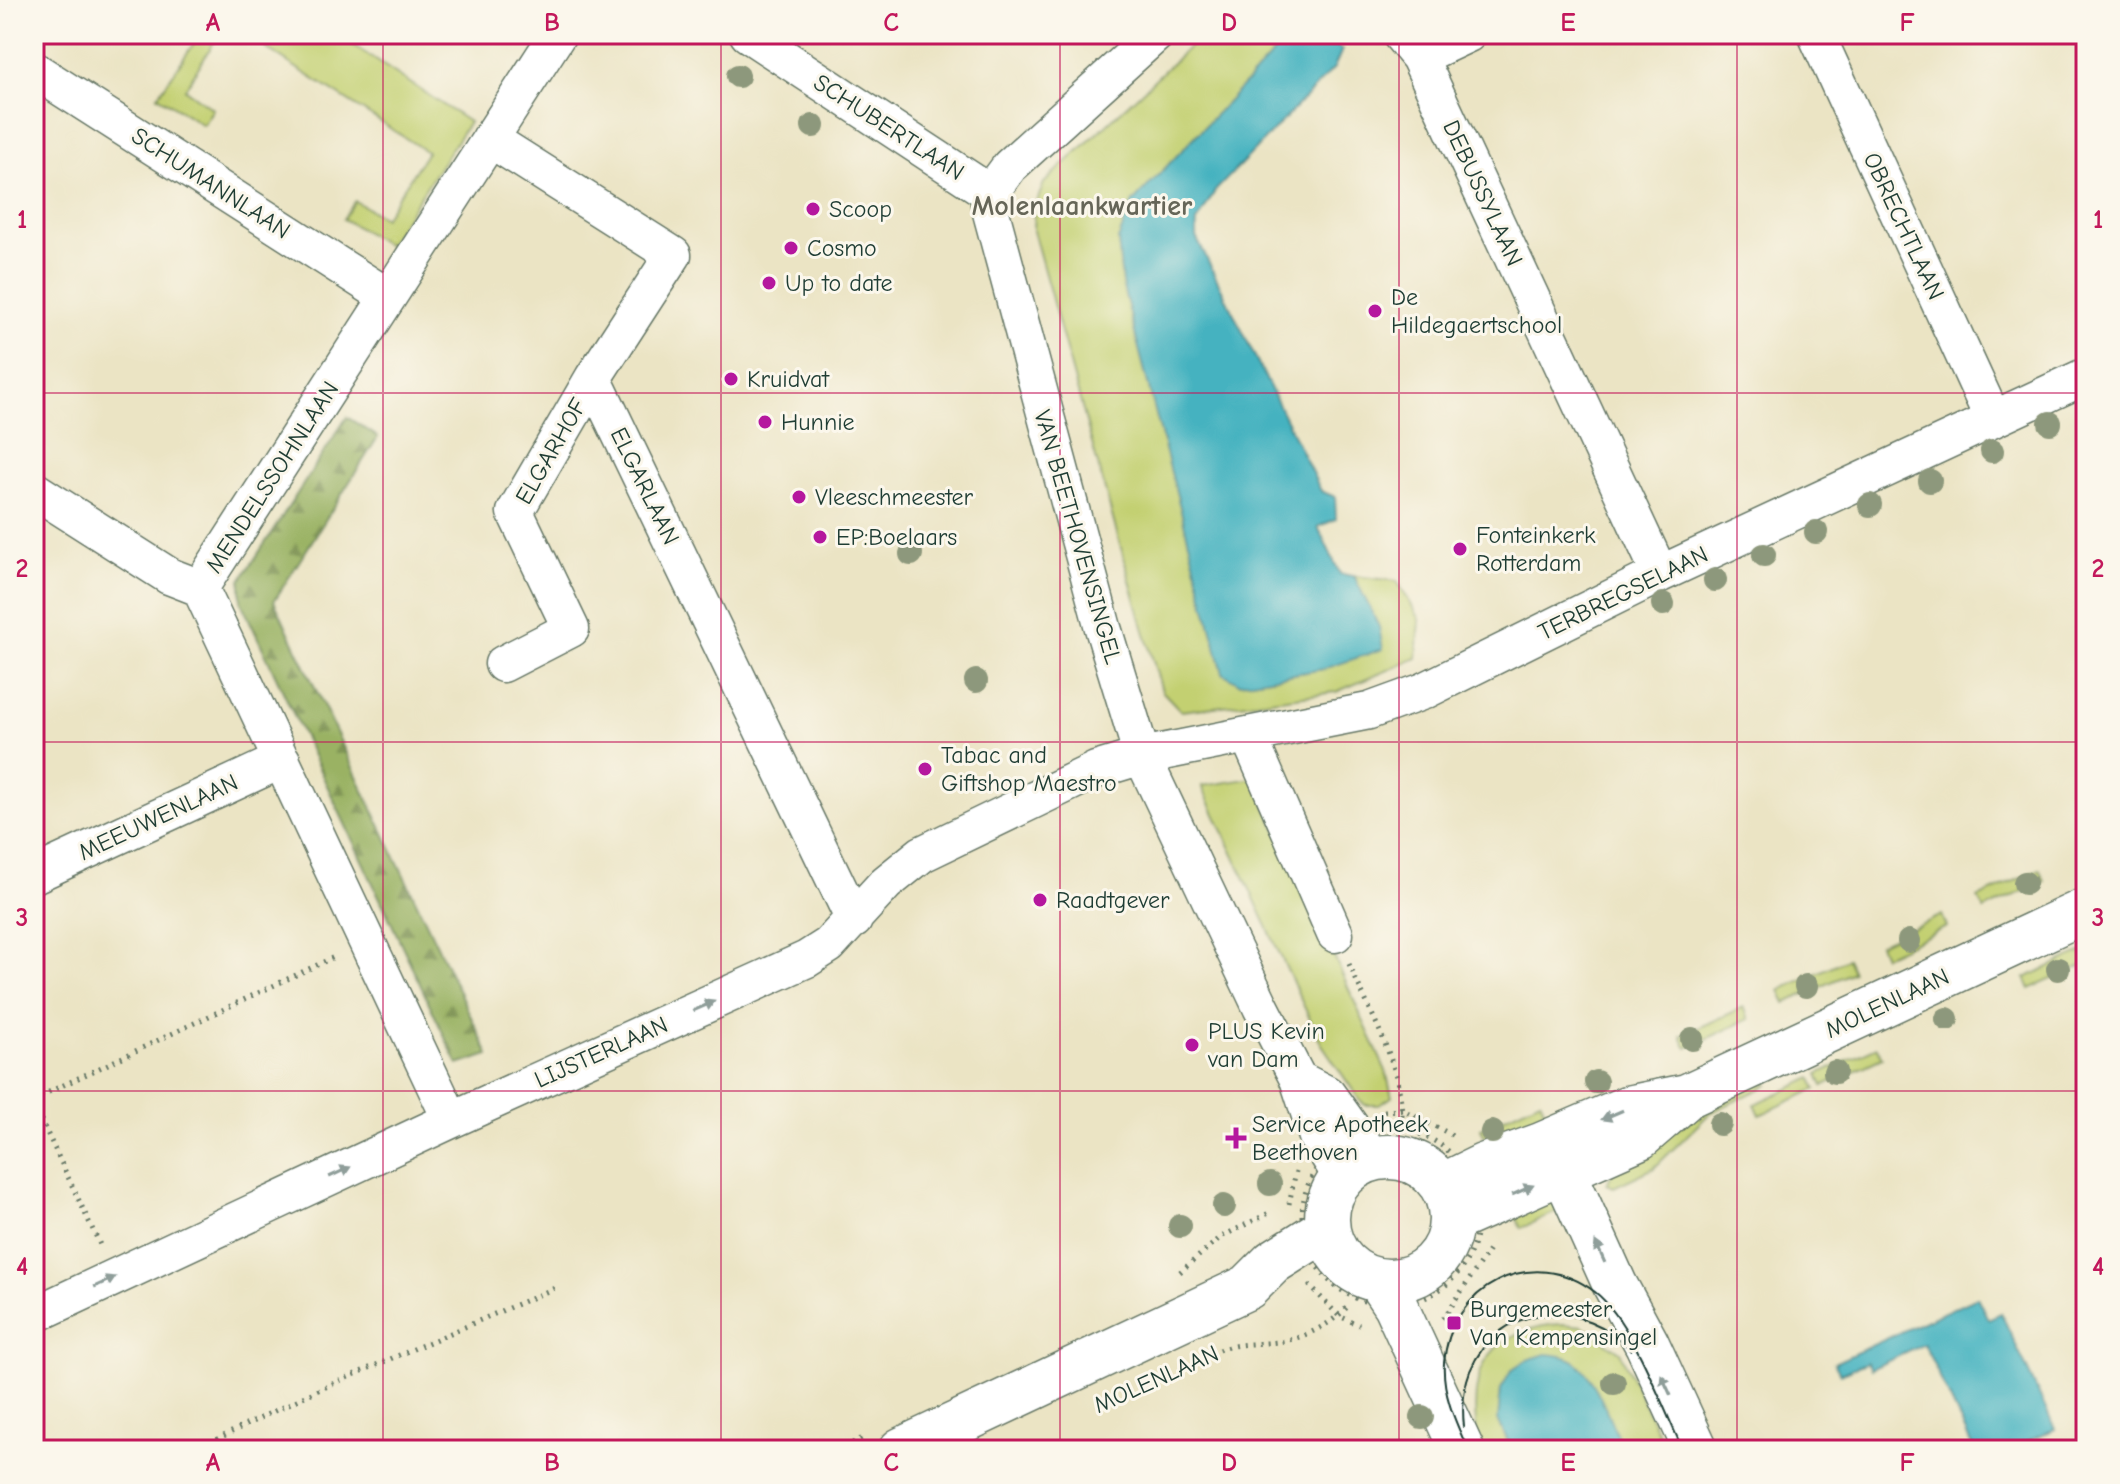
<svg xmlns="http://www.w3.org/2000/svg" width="2120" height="1484" font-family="'Comic Neue',sans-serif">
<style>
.grass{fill:#c3d071;stroke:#718652;stroke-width:2}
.forest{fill:url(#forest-firs);stroke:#5c784c;stroke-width:2}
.water{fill:#44b2c0;stroke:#32787a;stroke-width:2}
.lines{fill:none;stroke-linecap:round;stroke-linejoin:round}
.street-casing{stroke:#676;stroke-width:39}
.secondary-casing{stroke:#676;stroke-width:47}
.path{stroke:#676;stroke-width:5;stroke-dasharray:2 6;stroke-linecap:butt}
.street{stroke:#fff;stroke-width:36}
.secondary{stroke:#fff;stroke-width:44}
.tram{stroke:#1f3d34;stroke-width:2}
.tree{fill:#8d987b}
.oneway{fill:#8f9e9a}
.grid{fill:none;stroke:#c2185b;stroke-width:2;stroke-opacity:0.55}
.poi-dot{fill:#b5179e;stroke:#fbf7ec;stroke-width:3}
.labels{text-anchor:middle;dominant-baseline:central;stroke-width:6;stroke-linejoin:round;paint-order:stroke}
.street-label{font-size:24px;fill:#1f3d34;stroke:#fbf7ec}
.poi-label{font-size:24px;fill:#1f3d34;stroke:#fbf7ec;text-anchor:start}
.quarter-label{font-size:28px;font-weight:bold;fill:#666658;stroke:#fbf7ec}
.neatline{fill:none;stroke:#c2185b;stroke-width:3}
.grid-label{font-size:26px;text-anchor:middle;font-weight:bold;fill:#c2185b}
</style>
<defs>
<pattern id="forest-firs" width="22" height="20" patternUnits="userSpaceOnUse" patternTransform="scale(2)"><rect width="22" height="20" fill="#9ab263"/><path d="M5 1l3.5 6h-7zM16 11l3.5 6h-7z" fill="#7d9252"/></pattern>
</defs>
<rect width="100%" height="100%" fill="#fbf7ec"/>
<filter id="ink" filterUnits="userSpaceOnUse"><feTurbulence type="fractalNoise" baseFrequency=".0125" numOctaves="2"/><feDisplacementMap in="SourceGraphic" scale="16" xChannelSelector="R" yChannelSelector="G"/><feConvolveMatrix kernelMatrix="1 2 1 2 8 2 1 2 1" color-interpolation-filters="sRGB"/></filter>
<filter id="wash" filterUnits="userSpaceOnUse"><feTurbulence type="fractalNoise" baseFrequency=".006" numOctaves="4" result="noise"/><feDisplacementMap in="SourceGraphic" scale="32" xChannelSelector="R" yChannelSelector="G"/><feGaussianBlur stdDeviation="1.8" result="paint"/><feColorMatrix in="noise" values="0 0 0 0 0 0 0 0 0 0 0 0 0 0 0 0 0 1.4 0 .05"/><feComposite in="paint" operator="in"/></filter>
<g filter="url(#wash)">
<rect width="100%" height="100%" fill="#ebe4c4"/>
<!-- grass -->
<path class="grass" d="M200,34H219L185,89L213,109L203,125L158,96Z
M244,34H336L469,122L388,245L343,219L355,201L384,218L427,152Z
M1203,34H1292L1133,202L1118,240L1122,283L1223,673L1240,683L1324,669L1379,627L1354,576L1397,581L1420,619L1417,658L1336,692L1181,711L1162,691L1143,627L1033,231L1034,209L1044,183Z
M1253,778L1386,1071L1392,1097L1379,1105H1365L1359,1099L1321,1043L1202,786Z
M2040,869L2045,881L1984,910L1978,898Z
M1942,915L1947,927L1884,956L1879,944Z
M2082,952L2086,964L2030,989L2025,978Z
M1847,959L1853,972L1786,1003L1780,990Z
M1744,1007L1749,1019L1687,1048L1681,1036Z
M1877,1047L1882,1058L1823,1086L1818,1074Z
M1764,1076L1768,1085L1710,1113L1654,1168L1614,1187L1606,1184L1618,1164Z
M1812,1078L1816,1089L1760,1115L1755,1104Z
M1540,1100L1546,1113L1499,1134L1484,1136L1481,1128Z
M1555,1190L1563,1209L1521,1228L1512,1210Z
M1562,1324L1583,1326L1620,1352L1666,1450H1623L1590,1379L1576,1362L1527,1360L1512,1371L1501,1389L1498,1420L1512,1450H1480C1465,1378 1482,1329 1562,1324Z"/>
<!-- forest -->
<path class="forest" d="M347,417L378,437L274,601L489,1055L458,1065L241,602V580Z"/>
<!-- water -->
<path class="water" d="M1292,34H1325L1342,50L1334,68L1215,191L1197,222L1196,237L1321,491L1335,497L1336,519L1318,527L1340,574L1354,576L1379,627L1383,649L1324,669L1239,683L1223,673L1122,283L1118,240L1133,202Z
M1977,1297L1988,1319L2001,1313L2055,1429L2009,1450H1974L1924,1344L1871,1369L1867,1362L1840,1374L1834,1363Z
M1546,1354C1557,1355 1568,1356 1577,1363C1597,1380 1612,1425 1623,1450H1512L1498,1420L1501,1389L1511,1371L1527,1360Z"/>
</g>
<g filter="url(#ink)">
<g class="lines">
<defs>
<path id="street" d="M748,34L990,193
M1156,34L1010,166L990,193L989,205L1103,628L1142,756L1261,1007L1298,1079L1317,1137L1342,1178
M1400,34L1419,57L1660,574
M1816,34L1993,419
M1419,57L1468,34
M34,70L388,297
M490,139L673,255L593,378L854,920
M34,490L169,576L200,588
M503,664L571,629L515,512L593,378
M1248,735L1335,934
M34,875L282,760
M1298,1079L1327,1094L1373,1158
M451,1120L200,588L558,34
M34,1315L451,1120L807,959L829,945L886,883L922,854L1096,770L1142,756L1369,711L1424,691L1660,574L2086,376"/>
<path id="secondary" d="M1541,1145L1555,1152L1615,1285L1647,1344L1696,1450
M1327 1219a62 62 0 1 1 124 0a62 62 0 1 1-124 0Z
M1442,1186L1483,1166L1541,1145L1627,1108L1687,1096L2086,910
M1451,1221L1640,1137L1683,1100
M1379,1281L1395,1305L1462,1450
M901,1450L1248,1287L1273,1262L1327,1228"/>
</defs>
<!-- street casing -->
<use href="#street" class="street-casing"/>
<!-- secondary casing -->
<use href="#secondary" class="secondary-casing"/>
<!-- path -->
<path class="path" d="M1349,964C1372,1017 1405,1070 1402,1129
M34,1099L334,957
M34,1105L101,1247
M1384,1111L1403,1110L1452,1135
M1302 1217a88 88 0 1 1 176 0a88 88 0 1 1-176 0Z
M1289,1204L1296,1171
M1180,1272L1221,1237L1271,1212
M1309,1285L1339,1316L1359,1325
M1443,1319L1491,1247
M1211,1353C1236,1342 1252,1345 1278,1342C1303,1339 1333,1324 1349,1305
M195,1450L307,1395L557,1287
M838,1450L865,1437"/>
<!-- street -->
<use href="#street" class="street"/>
<!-- secondary -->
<use href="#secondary" class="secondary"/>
<!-- tram -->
<path class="tram" d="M1464,1427C1462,1408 1463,1389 1470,1371C1499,1301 1584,1298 1631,1350
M1468,1450C1456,1423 1442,1394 1444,1363C1450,1287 1532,1243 1595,1292C1632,1321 1662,1406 1683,1450"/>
</g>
<!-- trees -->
<g class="tree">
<circle cx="738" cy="76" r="12"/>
<circle cx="813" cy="126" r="12"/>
<circle cx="2050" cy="423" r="12"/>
<circle cx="1992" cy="451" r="12"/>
<circle cx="1930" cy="481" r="12"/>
<circle cx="1870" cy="505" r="12"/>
<circle cx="1816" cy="532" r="12"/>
<circle cx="911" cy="554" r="12"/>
<circle cx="1764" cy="555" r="12"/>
<circle cx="1715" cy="580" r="12"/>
<circle cx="1663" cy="604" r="12"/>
<circle cx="976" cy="681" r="12"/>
<circle cx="2025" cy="883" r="12"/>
<circle cx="1909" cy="941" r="12"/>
<circle cx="2058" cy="969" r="12"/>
<circle cx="1806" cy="986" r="12"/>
<circle cx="1947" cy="1019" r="12"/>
<circle cx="1692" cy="1039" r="12"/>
<circle cx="1835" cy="1072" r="12"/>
<circle cx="1596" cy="1082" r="12"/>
<circle cx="1720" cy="1124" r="12"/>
<circle cx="1492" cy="1132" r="12"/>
<circle cx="1270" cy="1184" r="12"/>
<circle cx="1224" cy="1206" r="12"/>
<circle cx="1180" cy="1226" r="12"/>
<circle cx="1614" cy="1383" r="12"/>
<circle cx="1422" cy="1417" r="12"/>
</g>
<!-- one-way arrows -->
<defs><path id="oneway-solid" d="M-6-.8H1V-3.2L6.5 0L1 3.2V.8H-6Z" transform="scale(2)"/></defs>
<g class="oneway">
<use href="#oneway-solid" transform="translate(704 1006) rotate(-24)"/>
<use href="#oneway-solid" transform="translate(1612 1115) rotate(157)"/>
<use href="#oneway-solid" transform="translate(340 1172) rotate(-25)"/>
<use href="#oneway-solid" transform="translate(1523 1190) rotate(-24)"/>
<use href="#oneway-solid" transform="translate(1600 1252) rotate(-114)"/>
<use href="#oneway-solid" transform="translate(105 1282) rotate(-25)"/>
<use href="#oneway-solid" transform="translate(1666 1385) rotate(-115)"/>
</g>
</g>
<!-- grid -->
<path class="grid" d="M383,34V1450M721,34V1450M1060,34V1450M1399,34V1450M1737,34V1450M34,393H2086M34,742H2086M34,1091H2086"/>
<!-- markers -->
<g class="poi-dot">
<circle cx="813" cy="209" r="8"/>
<circle cx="791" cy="248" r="8"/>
<circle cx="769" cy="283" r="8"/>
<circle cx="1375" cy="311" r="8"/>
<circle cx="731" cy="379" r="8"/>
<circle cx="765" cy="422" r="8"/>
<circle cx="799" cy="497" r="8"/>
<circle cx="820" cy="537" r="8"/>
<circle cx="1460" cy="549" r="8"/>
<circle cx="925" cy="769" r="8"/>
<circle cx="1040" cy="900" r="8"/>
<circle cx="1192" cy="1045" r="8"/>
<path d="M1232 1126h8v8h8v8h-8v8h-8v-8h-8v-8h8z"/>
<rect x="1446" y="1315" width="16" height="16" rx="4"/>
</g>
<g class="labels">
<!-- street labels -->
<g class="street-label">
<text transform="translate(889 127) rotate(33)">SCHUBERTLAAN</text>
<text transform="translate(211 183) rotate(33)">SCHUMANNLAAN</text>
<text transform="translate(1483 193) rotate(65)">DEBUSSYLAAN</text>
<text transform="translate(1904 226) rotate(65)">OBRECHTLAAN</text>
<text transform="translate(551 451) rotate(-60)">ELGARHOF</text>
<text transform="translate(272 477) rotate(-57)">MENDELSSOHNLAAN</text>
<text transform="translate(645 486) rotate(64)">ELGARLAAN</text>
<text transform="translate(1078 537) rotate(74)">VAN BEETHOVENSINGEL</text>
<text transform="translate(1623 593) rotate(-26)">TERBREGSELAAN</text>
<text transform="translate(158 817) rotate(-25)">MEEUWENLAAN</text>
<text transform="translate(1887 1003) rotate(-25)">MOLENLAAN</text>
<text transform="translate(601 1052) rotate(-24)">LIJSTERLAAN</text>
<text transform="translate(1156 1379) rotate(-24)">MOLENLAAN</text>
</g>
<!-- poi labels -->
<g class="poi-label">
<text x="829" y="209">Scoop</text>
<text x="807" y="248">Cosmo</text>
<text x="785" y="283">Up to date</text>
<text x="1391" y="297">De<tspan x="1391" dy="28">Hildegaertschool</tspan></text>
<text x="747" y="379">Kruidvat</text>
<text x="781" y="422">Hunnie</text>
<text x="815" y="497">Vleeschmeester</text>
<text x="1476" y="535">Fonteinkerk<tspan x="1476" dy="28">Rotterdam</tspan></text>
<text x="836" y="537">EP:Boelaars</text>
<text x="941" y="755">Tabac and<tspan x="941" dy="28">Giftshop Maestro</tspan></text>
<text x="1056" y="900">Raadtgever</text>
<text x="1208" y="1031">PLUS Kevin<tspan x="1208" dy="28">van Dam</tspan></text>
<text x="1252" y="1124">Service Apotheek<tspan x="1252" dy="28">Beethoven</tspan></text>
<text x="1470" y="1309">Burgemeester<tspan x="1470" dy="28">Van Kempensingel</tspan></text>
</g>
<!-- quarter labels -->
<g class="quarter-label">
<text x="1082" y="206">Molenlaankwartier</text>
</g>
</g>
<!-- margin -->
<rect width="2120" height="1484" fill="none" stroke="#fbf7ec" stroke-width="88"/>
<rect x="44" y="44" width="2032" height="1396" class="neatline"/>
<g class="grid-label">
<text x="213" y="31">A</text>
<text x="552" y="31">B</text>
<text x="891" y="31">C</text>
<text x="1229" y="31">D</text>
<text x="1568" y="31">E</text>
<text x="1907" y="31">F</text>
<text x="22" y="228">1</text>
<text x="2098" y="228">1</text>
<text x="22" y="577">2</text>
<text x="2098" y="577">2</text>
<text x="22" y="926">3</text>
<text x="2098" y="926">3</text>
<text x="22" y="1275">4</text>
<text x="2098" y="1275">4</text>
<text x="213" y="1471">A</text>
<text x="552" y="1471">B</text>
<text x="891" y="1471">C</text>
<text x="1229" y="1471">D</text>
<text x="1568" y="1471">E</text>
<text x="1907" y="1471">F</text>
</g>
</svg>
